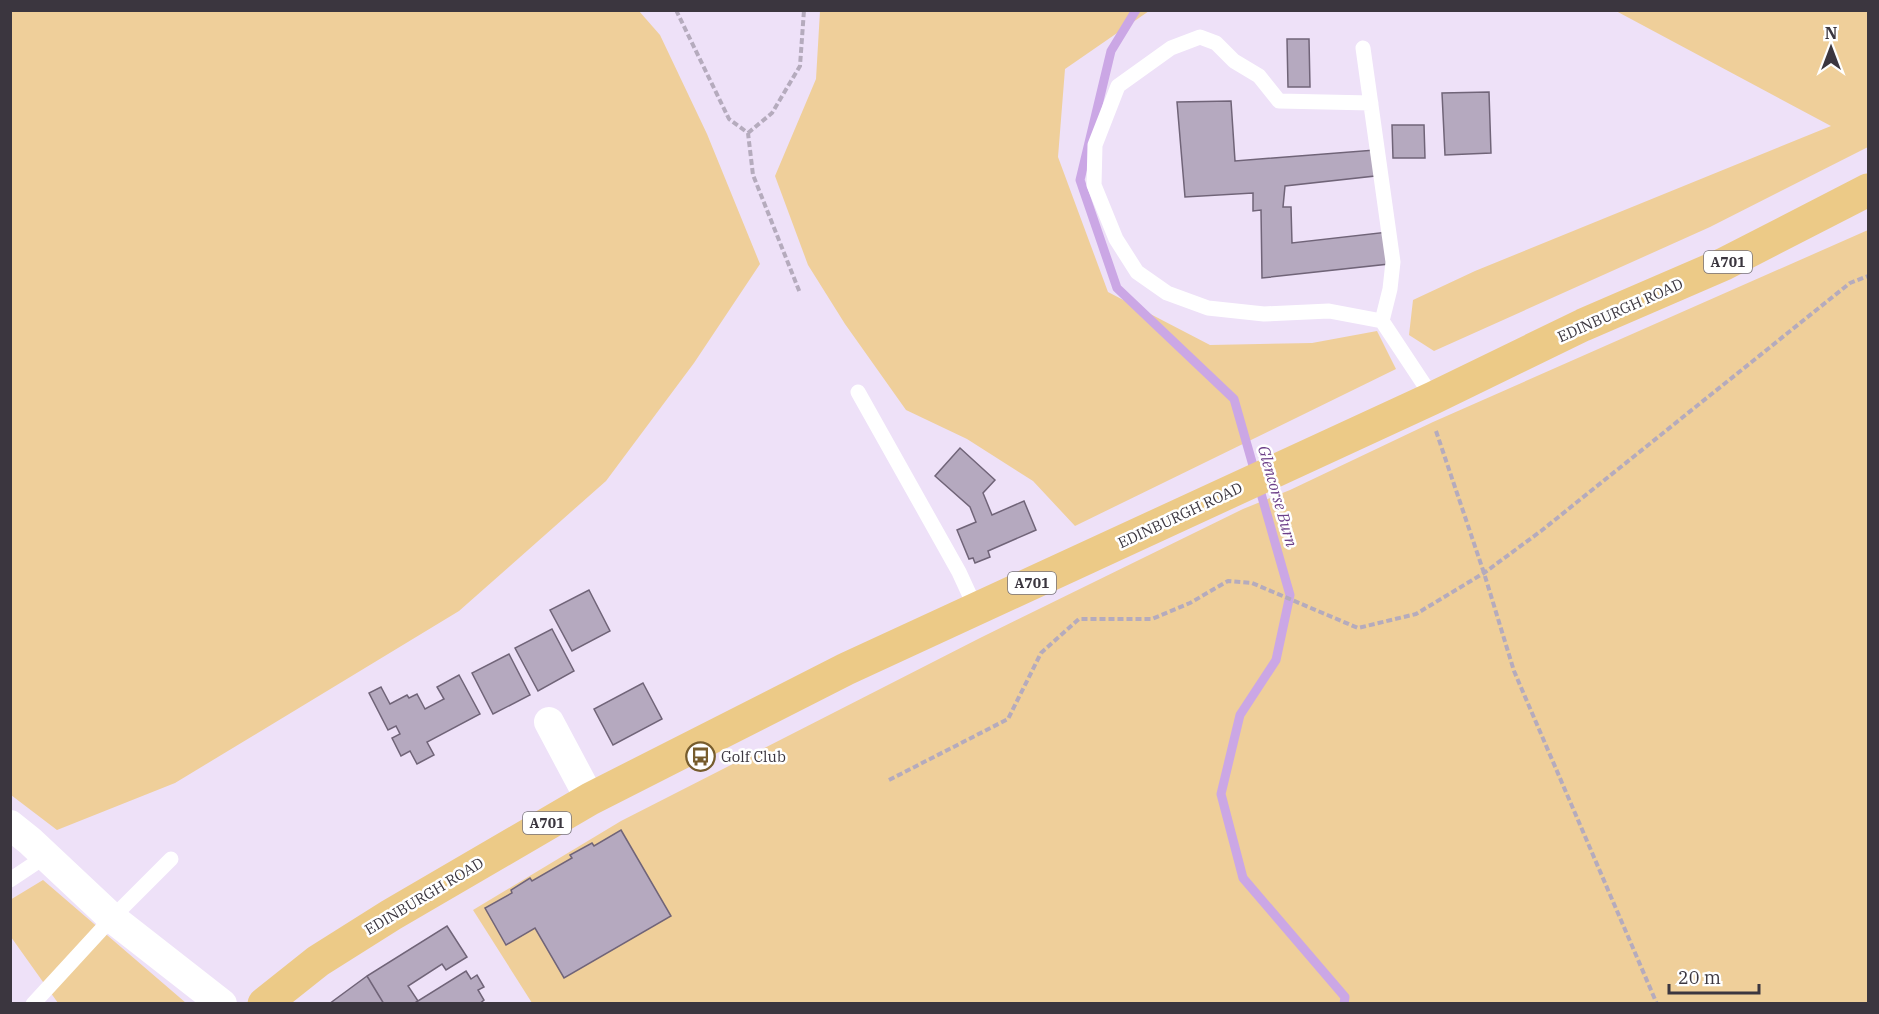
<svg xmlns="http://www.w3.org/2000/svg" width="1879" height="1014" font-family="'IBM Plex Serif',serif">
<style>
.green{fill:#efcf9a}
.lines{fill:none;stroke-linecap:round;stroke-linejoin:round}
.stream{stroke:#cba7e5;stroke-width:9}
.building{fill:#b5a9bf;stroke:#706478;stroke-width:1.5}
.path{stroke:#b5abbd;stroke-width:4;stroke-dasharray:6 3;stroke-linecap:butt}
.service{stroke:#fff;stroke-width:15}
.minor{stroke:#fff;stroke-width:30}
.primary{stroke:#ecca87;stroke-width:33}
.labels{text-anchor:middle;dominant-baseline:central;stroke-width:5;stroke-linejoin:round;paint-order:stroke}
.shield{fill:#fff;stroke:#767279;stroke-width:1.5}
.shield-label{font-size:14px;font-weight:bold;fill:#3b363f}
.street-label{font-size:15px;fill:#3b363f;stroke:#fff}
.poi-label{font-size:15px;fill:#3b363f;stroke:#fff;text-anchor:start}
.water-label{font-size:16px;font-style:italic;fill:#6c3f88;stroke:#fff}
</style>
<rect width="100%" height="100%" fill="#eee1f8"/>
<!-- green -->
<path class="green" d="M10,11H639L660,35L707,134L760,264L694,363L606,481L459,611L175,783L57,830L11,795Z
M820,11H1149L1065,69L1058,157L1108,292L1210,345L1312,343L1377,331L1396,369L1075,526L1033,481L967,439L906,410L845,324L808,265L775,176L816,79Z
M1616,11H1868V147L1710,227L1434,351L1409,335L1413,300L1475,271L1831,126Z
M1868,230V1003H532L473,910L621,821L980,638L1243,509L1290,490L1433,422Z
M43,880L186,1003H58L11,937L10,900Z"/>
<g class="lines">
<!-- stream -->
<path class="stream" d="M1136,10L1111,51L1080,180L1117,288L1234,399L1290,595L1276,660L1240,715L1221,794L1243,878L1345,997L1344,1004"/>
</g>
<!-- building -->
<path class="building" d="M1287,39H1309L1310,87H1288Z
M1489,92L1491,153L1445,155L1442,93Z
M1231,101L1235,161L1375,150V176L1285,186L1283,207H1291L1292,243L1388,232L1389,264L1262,278L1261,210L1253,211V193L1185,197L1177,102Z
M1392,125H1424L1425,158H1393Z
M960,448L995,480L983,493L992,515L1024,501L1036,530L988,551L990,557L975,563L973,558L969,559L957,530L976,522L970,507L935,476Z
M589,590L610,631L572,651L550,610Z
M552,629L574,671L538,691L515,648Z
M509,654L530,695L493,714L472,673Z
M459,675L480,714L427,742L434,755L417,764L410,751L401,756L392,738L400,734L396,726L388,730L369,693L381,687L390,704L407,695L409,698L417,694L425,709L444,699L437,687Z
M643,683L662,719L613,745L594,709Z
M621,830L671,916L564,978L535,928L506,945L485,908L512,893L511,890L530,878L532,881L572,858L570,855L592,843L594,846Z
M447,926L467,957L446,970L442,964L408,986L418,1001L413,1004H384L367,976Z
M466,971L471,979L477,975L484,987L478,990L484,1000L479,1004H413Z
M367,976L384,1004H329Z"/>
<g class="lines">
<!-- path -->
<path class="path" d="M676,10L729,119L748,133L753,175L800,293
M748,133L772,113L800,66L804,10
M1436,431L1484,573L1514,671L1657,1004
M889,780L1008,719L1041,653L1079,619H1152L1190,603L1228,581L1252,583L1358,628L1416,614L1484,573L1541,531L1850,283L1868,276"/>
<!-- service -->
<path class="service" d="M1363,48L1393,262L1390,289L1382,321L1433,398
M1371,103L1279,101L1259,76L1234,61L1216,43L1200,37L1171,48L1118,86L1095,145L1094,185L1116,239L1137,272L1167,293L1208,308L1264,314L1329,311L1382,321
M858,392L959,572L976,609
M10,880L46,856
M33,1004L112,918L171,859"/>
<!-- minor -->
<path class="minor" d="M549,722L590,799
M10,825L30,841L112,918L222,1004"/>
<!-- primary -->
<path class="primary" d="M264,1004L318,961L391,915L590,799L846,669L1433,398L1583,325L1724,264L1868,190"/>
</g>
<!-- icons -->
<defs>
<symbol id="bus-ring" viewBox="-11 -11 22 22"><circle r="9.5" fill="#fff" stroke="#765c2d" stroke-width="1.5"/><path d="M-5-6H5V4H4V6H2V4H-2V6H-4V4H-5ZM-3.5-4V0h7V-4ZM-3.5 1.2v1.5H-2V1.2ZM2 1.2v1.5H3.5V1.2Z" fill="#765c2d"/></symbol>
</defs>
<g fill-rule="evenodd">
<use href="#bus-ring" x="684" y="740" width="33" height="33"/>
</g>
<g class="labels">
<!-- shield labels -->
<g class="shield">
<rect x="1704" y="251" width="48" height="22" rx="4.5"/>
<rect x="1008" y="572" width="48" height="22" rx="4.5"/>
<rect x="523" y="812" width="48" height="22" rx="4.5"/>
</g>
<g class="shield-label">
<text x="1728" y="262">A701</text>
<text x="1032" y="583">A701</text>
<text x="547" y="823">A701</text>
</g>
<!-- street labels -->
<g class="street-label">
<text transform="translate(1620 310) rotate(-24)">EDINBURGH ROAD</text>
<text transform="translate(1180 515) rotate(-25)">EDINBURGH ROAD</text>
<text transform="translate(424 896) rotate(-31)">EDINBURGH ROAD</text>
</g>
<!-- poi labels -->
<g class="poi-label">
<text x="721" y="756">Golf Club</text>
</g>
<!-- water labels -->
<g class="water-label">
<text transform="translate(1278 496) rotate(74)">Glencorse Burn</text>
</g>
</g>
<!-- border -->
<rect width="1879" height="1014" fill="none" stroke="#3b363f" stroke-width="24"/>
<!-- north arrow -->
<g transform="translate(1831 48)" stroke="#ffffff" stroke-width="4.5" paint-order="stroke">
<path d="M0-4.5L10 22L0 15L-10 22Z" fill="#3b363f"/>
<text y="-9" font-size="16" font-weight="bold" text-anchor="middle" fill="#3b363f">N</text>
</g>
<!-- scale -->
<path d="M1669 984v9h90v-9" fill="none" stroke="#3b363f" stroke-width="3"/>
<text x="1678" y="984" font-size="18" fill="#3b363f" stroke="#ffffff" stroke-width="4.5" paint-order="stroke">20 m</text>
</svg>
